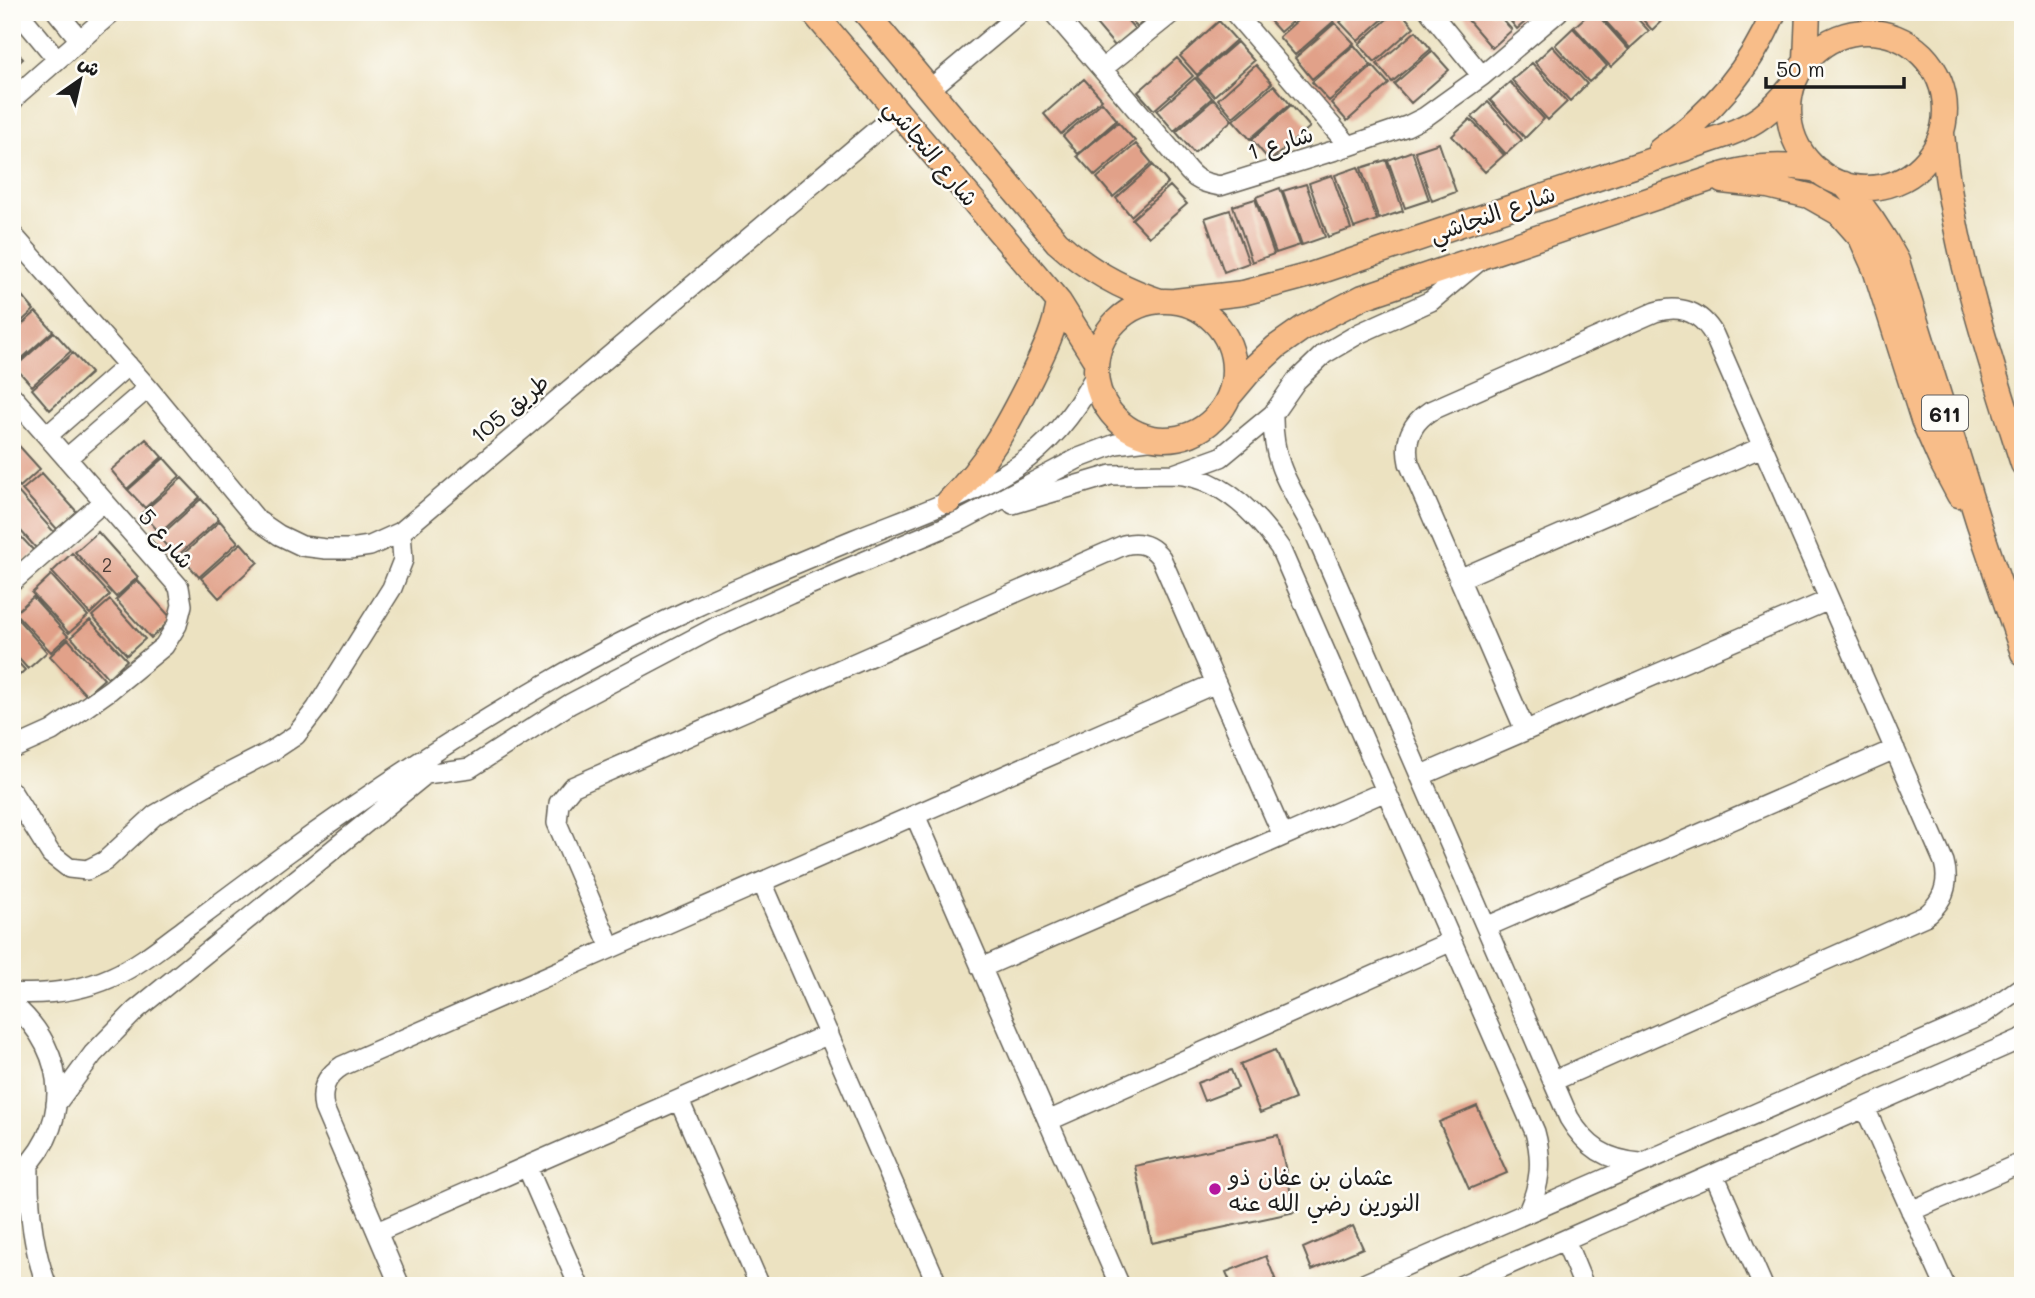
<svg xmlns="http://www.w3.org/2000/svg" width="2035" height="1298" font-family="Mali,'Playpen Sans Arabic',sans-serif">
<style>
.building{fill:#e1a189}
.lines{fill:none;stroke-linecap:round;stroke-linejoin:round}
.minor-casing{stroke:#656156;stroke-width:22}
.major-casing{stroke:#656156;stroke-width:27}
.minor{stroke:#fff;stroke-width:19}
.major{stroke:#f8bd89;stroke-width:24}
.poi-dot{fill:#b5179e;stroke:#fdfcf7;stroke-width:2.5}
.labels{text-anchor:middle;dominant-baseline:central;stroke-width:5;stroke-linejoin:round;paint-order:stroke}
.number-label{font-size:19px;fill:#4d3d37}
.shield{fill:#fdfcf7;stroke:#605f5e;stroke-width:2}
.shield-label{font-size:21px;font-weight:bold;fill:#1c1c1c}
.street-label{font-size:23px;fill:#1c1c1c;stroke:#fdfcf7}
.poi-label{font-size:23px;fill:#1c1c1c;stroke:#fdfcf7;text-anchor:start}
</style>
<rect width="100%" height="100%" fill="#fdfcf7"/>
<filter id="ink" filterUnits="userSpaceOnUse"><feTurbulence type="fractalNoise" baseFrequency=".0143" numOctaves="2"/><feDisplacementMap in="SourceGraphic" scale="14" xChannelSelector="R" yChannelSelector="G"/><feConvolveMatrix kernelMatrix="1 2 1 2 8 2 1 2 1" color-interpolation-filters="sRGB"/></filter>
<filter id="wash" filterUnits="userSpaceOnUse"><feTurbulence type="fractalNoise" baseFrequency=".00686" numOctaves="4" result="noise"/><feDisplacementMap in="SourceGraphic" scale="28" xChannelSelector="R" yChannelSelector="G"/><feGaussianBlur stdDeviation="1.57" result="paint"/><feColorMatrix in="noise" values="0 0 0 0 0 0 0 0 0 0 0 0 0 0 0 0 0 1.4 0 .05"/><feComposite in="paint" operator="in"/></filter>
<g filter="url(#wash)">
<rect width="100%" height="100%" fill="#ece2c1"/>
<g id="blocks">
<!-- building -->
<path class="building" d="M1086,12H1120L1135,29L1115,46Z
M1125,12H1154L1137,27Z
M1266,12H1303L1280,32L1264,14Z
M1307,12H1327L1334,21L1295,55L1279,37Z
M1352,12H1391L1358,41L1340,22Z
M1395,12H1401L1414,27L1375,62L1359,44Z
M1461,12H1496L1512,30L1492,48Z
M1503,12H1536L1517,29Z
M1591,12H1595L1629,50L1611,67L1574,27Z
M1597,12H1631L1649,31L1630,48Z
M1636,12H1671L1652,30Z
M1219,21L1236,40L1197,75L1180,56Z
M1335,23L1354,43L1312,79L1295,58Z
M1573,28L1607,66L1589,82L1555,45Z
M1416,31L1431,49L1392,82L1377,64Z
M1237,42L1254,61L1214,96L1197,77Z
M1354,45L1371,65L1329,101L1312,82Z
M12,46L23,59L12,69Z
M1552,46L1587,84L1570,101L1535,62Z
M1432,51L1449,70L1411,103L1394,84Z
M1177,58L1193,76L1154,110L1138,92Z
M1532,63L1567,102L1548,120L1512,80Z
M1256,65L1272,83L1233,117L1218,99Z
M1373,66L1389,84L1347,121L1331,103Z
M1195,78L1212,98L1174,131L1157,111Z
M1084,79L1102,99L1061,134L1044,114Z
M1510,82L1544,119L1525,138L1490,100Z
M1274,85L1290,104L1250,139L1233,120Z
M1214,99L1232,120L1194,153L1176,132Z
M1102,102L1117,120L1078,154L1063,136Z
M1488,102L1522,140L1506,154L1472,117Z
M1291,105L1310,127L1270,161L1252,140Z
M1470,119L1504,155L1485,172L1452,136Z
M1118,122L1135,141L1095,176L1077,156Z
M1439,143L1456,192L1432,201L1415,151Z
M1136,144L1152,163L1113,197L1097,178Z
M1412,151L1429,200L1405,208L1388,160Z
M1386,160L1403,211L1379,219L1361,168Z
M1153,165L1168,183L1131,216L1116,198Z
M1358,167L1377,220L1354,228L1335,175Z
M1332,175L1351,229L1328,237L1309,183Z
M1306,184L1325,237L1302,245L1283,191Z
M1170,186L1187,204L1149,237L1132,219Z
M1280,188L1300,245L1276,253L1256,197Z
M1255,199L1274,254L1252,262L1233,206Z
M1230,210L1249,263L1224,272L1205,218Z
M17,290L34,310L12,330V294Z
M36,312L53,331L12,367V333Z
M54,332L71,351L32,386L15,367Z
M73,353L91,373L50,410L32,389Z
M12,438L40,469L20,487L12,478Z
M146,439L162,457L127,489L111,470Z
M164,458L180,476L145,508L128,490Z
M42,473L77,512L57,529L22,490Z
M182,478L200,497L160,533L142,513Z
M18,492L54,532L36,548L12,521V497Z
M201,499L219,519L176,557L159,537Z
M220,521L238,542L199,577L181,556Z
M12,527L35,552L18,567L12,561Z
M98,532L138,577L116,597L75,552Z
M241,543L258,562L219,598L201,578Z
M72,553L110,595L90,614L52,572Z
M51,575L88,616L69,633L32,593Z
M137,580L172,619L151,638L116,600Z
M33,597L68,636L51,652L15,613Z
M110,600L145,639L127,655L92,616Z
M14,615L47,652L28,669L12,651V616Z
M90,620L127,660L108,678L71,637Z
M68,639L104,679L86,695L50,656Z
M12,656L25,670L12,682Z
M1275,1050L1295,1099L1260,1113L1240,1064Z
M1231,1070L1238,1088L1204,1101L1197,1083Z
M1477,1106L1507,1173L1469,1189L1439,1122Z
M1278,1135L1295,1212L1152,1243L1135,1166Z
M1353,1226L1363,1248L1312,1270L1303,1248Z
M1266,1256L1278,1286H1232L1226,1272Z"/>
</g>
</g>
<g filter="url(#ink)">
<use href="#blocks" fill-opacity="0" stroke="#656156" stroke-width="2"/>
<g class="lines">
<defs>
<path id="minor" d="M18,12L57,59
M57,12L80,40
M1053,12L1179,159C1192,177 1197,182 1220,186L1349,146L1407,126L1425,117L1482,76L1558,12
M1234,12L1349,146
M1430,12L1482,76
M1102,69L1173,12
M930,89L1022,12
M12,102L18,94L112,12
M12,234L148,388L257,520L279,535L302,546L326,549H350L370,546L401,532L898,112
M12,396L179,587L182,605L177,625L164,646L110,690L52,731L12,749
M1273,414C1272,465 1290,486 1313,529L1569,1118C1587,1148 1606,1160 1640,1163
M47,436L128,365
M67,458L148,388
M1174,474C1220,477 1255,512 1280,548L1535,1132C1543,1161 1540,1185 1528,1212
M1013,504L1111,475L1174,474L1221,457L1273,414L1296,381L1324,354L1360,333L1431,301L1479,261
M1459,579L1762,447
M12,582L104,501
M1525,730L1409,463C1404,441 1411,423 1430,411L1655,312C1680,304 1701,312 1714,335L1944,862C1950,884 1943,902 1925,916L1553,1081
M1420,776L1829,600
M12,792L51,854L69,868L87,870L105,861L155,815L221,777L272,751L296,735L316,709L392,588L403,560L401,532
M915,815L1120,1286
M762,882L938,1286
M1486,927L1895,749
M611,948L557,823L559,803L572,787L1124,545C1140,541 1151,545 1161,558L1283,836
M981,968L1386,791
M12,993C45,995 81,991 112,977C139,965 162,946 186,928C218,904 251,880 283,856C368,794 459,734 549,682C646,625 751,582 855,539C909,517 967,498 1017,466C1052,443 1076,411 1095,376
M12,1004C71,1053 73,1131 12,1180
M679,1100L760,1286
M56,1104L93,1054L136,1010L426,774L470,768L570,704L716,627L790,593L962,520L1079,458L1116,444L1156,439
M1865,1108L1945,1286
M1048,1121L1452,941
M29,1165C28,1207 32,1246 47,1286
M527,1167L579,1286
M1714,1174L1763,1286
M1911,1211L2023,1162
M377,1232L829,1034
M1565,1240L1584,1286
M400,1286L324,1108C320,1089 326,1076 342,1066L1216,683
M1359,1286L1982,1015L2023,986
M1460,1286L2023,1038"/>
<path id="major" d="M813,12L1059,302L1096,361
M865,12L1057,242C1088,270 1120,288 1160,301
M1789 110a78 78 0 1 1 156 0a78 78 0 1 1-156 0Z
M1806,60L1808,12
M1942,133C1952,247 1989,357 2023,464
M1660,150C1710,115 1751,68 1774,12
M1722,181L1768,186L1809,196L1839,213L1861,238L1875,269L1923,420L1942,463L1959,495
M1844,184C1866,209 1882,233 1897,261L1979,524L2023,653
M1096 370a69 69 0 1 1 138 0a69 69 0 1 1-138 0Z
M1175,301L1243,293L1310,275L1726,135C1756,124 1772,111 1792,86
M1230,395L1251,370L1276,347L1303,328L1363,297L1725,174C1759,165 1784,164 1818,170
M949,501C988,462 1007,426 1031,378C1043,353 1055,330 1059,302"/>
</defs>
<!-- minor casing -->
<use href="#minor" class="minor-casing"/>
<!-- major casing -->
<use href="#major" class="major-casing"/>
<!-- minor -->
<use href="#minor" class="minor"/>
<!-- major -->
<use href="#major" class="major"/>
</g>
</g>
<!-- markers -->
<circle class="poi-dot" cx="1215" cy="1189" r="7"/>
<g class="labels">
<!-- number labels -->
<g class="number-label">
<text x="107" y="564">2</text>
</g>
<!-- shield labels -->
<rect class="shield" x="1922" y="395.5" width="46" height="35" rx="5"/>
<g class="shield-label">
<text x="1945" y="413">611</text>
</g>
<!-- street labels -->
<g class="street-label">
<text transform="translate(1280 142) rotate(-17)">شارع 1</text>
<text transform="translate(932 152) rotate(50)">شارع النجاشي</text>
<text transform="translate(1492 213) rotate(-19)">شارع النجاشي</text>
<text transform="translate(509 408) rotate(-40)">طريق 105</text>
<text transform="translate(167 538) rotate(49)">شارع 5</text>
</g>
<!-- poi labels -->
<g class="poi-label">
<text x="1229" y="1176">عثمان بن عفان ذو<tspan x="1229" dy="26">النورين رضي الله عنه</tspan></text>
</g>
</g>
<!-- margin -->
<rect width="2035" height="1298" fill="none" stroke="#fdfcf7" stroke-width="42"/>
<!-- north arrow -->
<g transform="translate(80 80) rotate(34)" stroke="#fdfcf7" stroke-width="5" paint-order="stroke">
<path d="M0-5L12 26L0 18L-12 26Z" fill="#1c1c1c"/>
<text y="-10" font-size="19" font-weight="bold" text-anchor="middle" fill="#1c1c1c">ش</text>
</g>
<!-- scale -->
<path d="M1766 77v10h138v-10" fill="none" stroke="#1c1c1c" stroke-width="3.5"/>
<text x="1776" y="77" font-size="21" fill="#1c1c1c" stroke="#fdfcf7" stroke-width="5" paint-order="stroke">50 m</text>
</svg>
